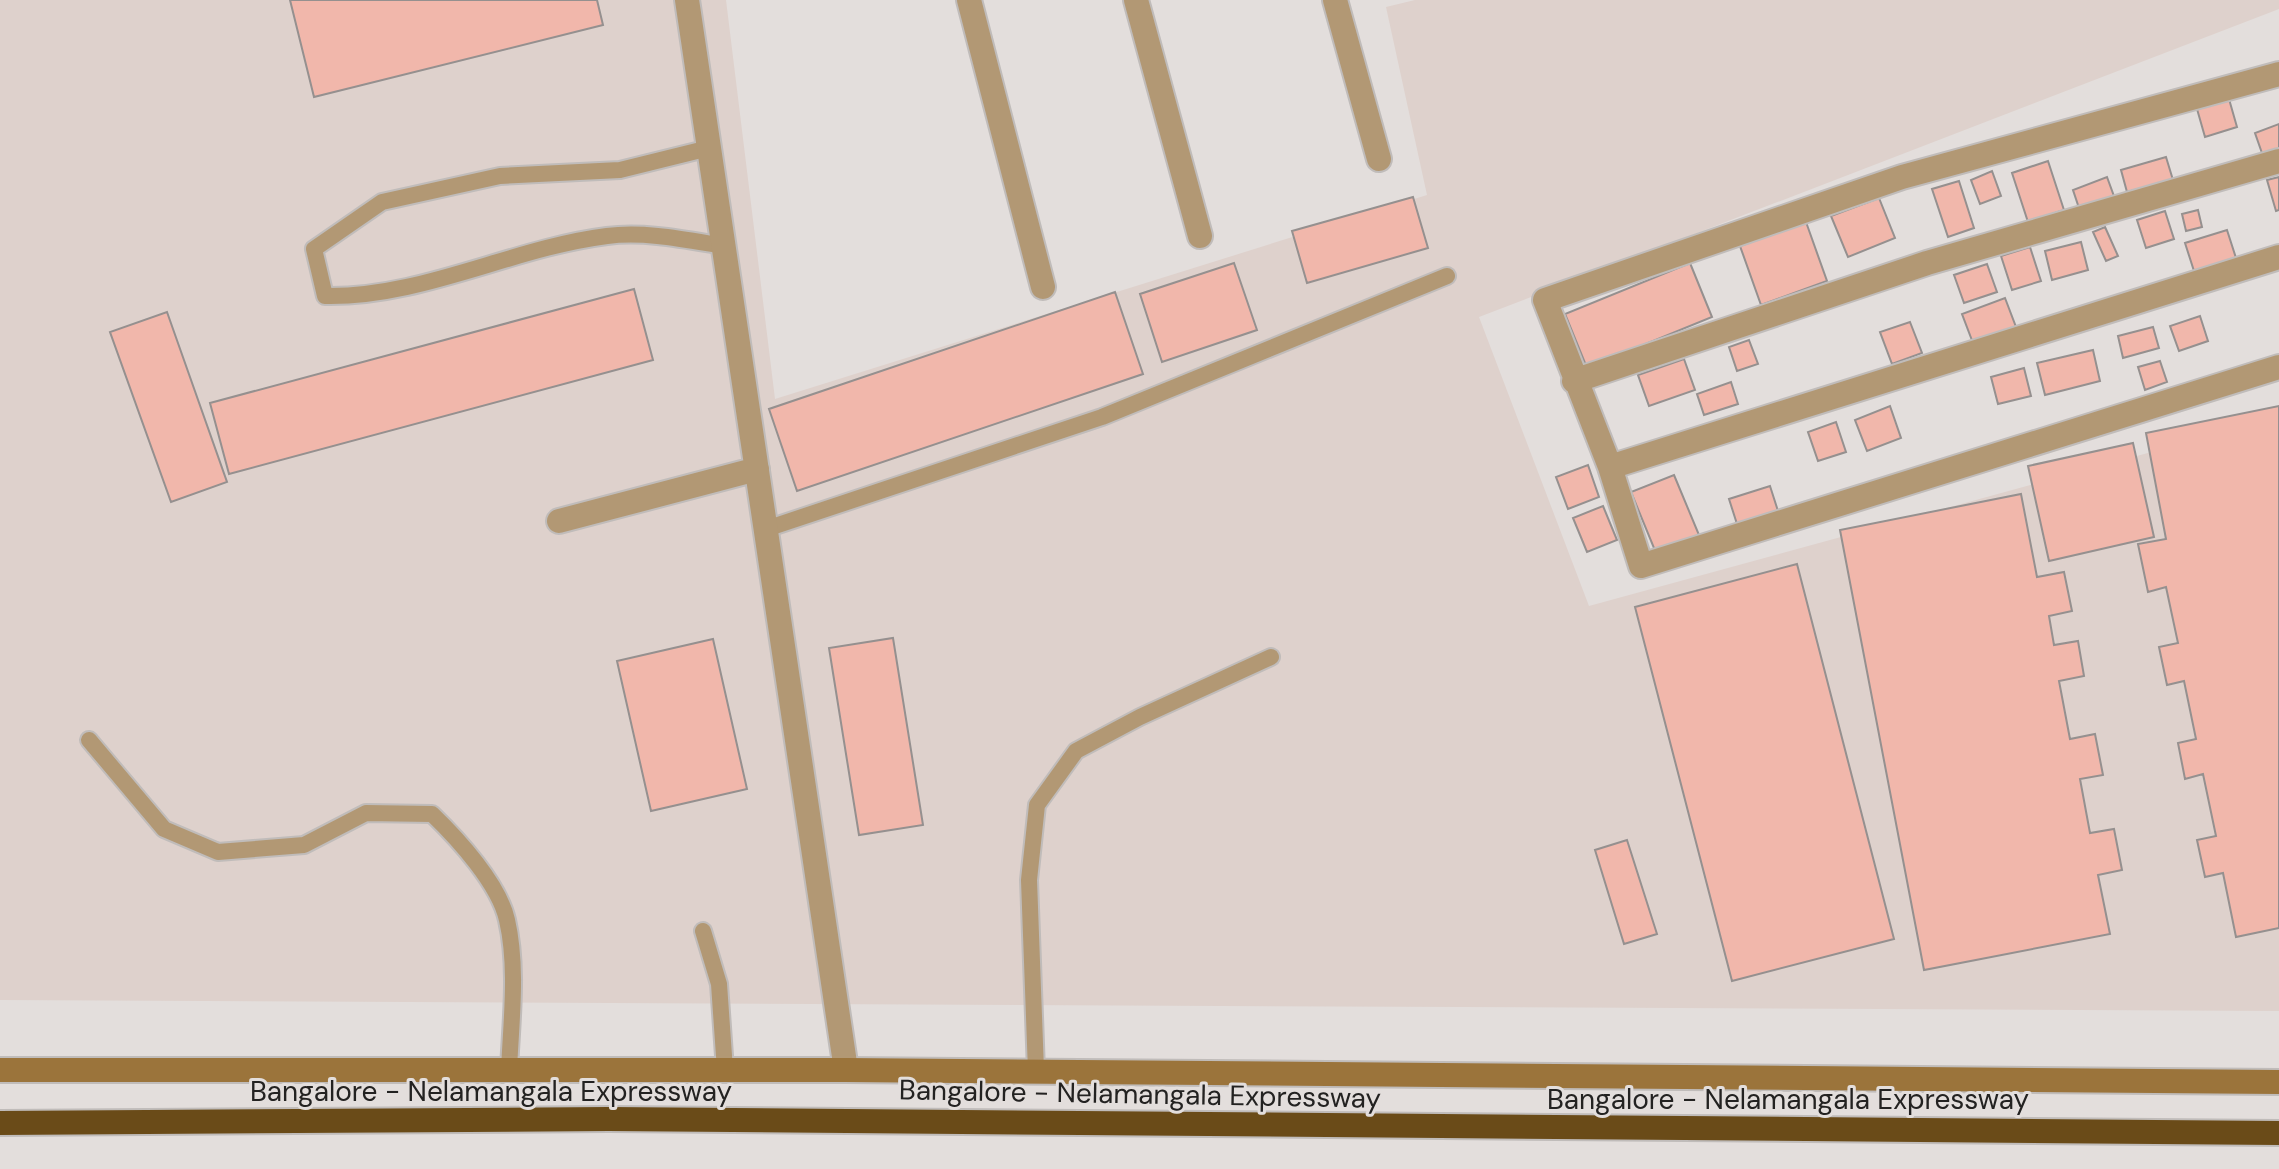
<svg xmlns="http://www.w3.org/2000/svg" width="2279" height="1169" font-family="'DM Sans',sans-serif">
<style>
.built{fill:#ded1cc}
.building{fill:#f1b7ab;stroke:#95908f;stroke-width:2}
.lines{fill:none;stroke-linecap:round;stroke-linejoin:round}
.lane-casing{stroke:#c0bcba;stroke-width:20}
.street-casing{stroke:#c0bcba;stroke-width:28}
.secondary-casing{stroke:#c0bcba;stroke-width:28}
.highway-casing{stroke:#c0bcba;stroke-width:28}
.lane{stroke:#b29874;stroke-width:16}
.street{stroke:#b29874;stroke-width:24}
.secondary{stroke:#9b743b;stroke-width:24}
.highway{stroke:#6a4b18;stroke-width:24}
.labels{text-anchor:middle;dominant-baseline:central;stroke-width:6;stroke-linejoin:round;paint-order:stroke}
.street-label{font-size:28px;fill:#232221;stroke:#e3dedc}
</style>
<rect width="100%" height="100%" fill="#e3dedc"/>
<!-- built -->
<path class="built" d="M0,0H726L775,399L1427,195L1386,7L1415,0H2279V9L1479,317L1589,606L2279,417V1011L0,1000Z"/>
<!-- building -->
<path class="building" d="M290,0H597L603,25L314,97Z
M2229,99L2237,127L2205,137L2197,109Z
M2279,124V150L2263,156L2255,133Z
M2166,157L2173,180L2127,192L2121,170Z
M2048,161L2064,210L2028,222L2012,173Z
M1992,171L2001,196L1980,204L1971,180Z
M2107,177L2115,199L2080,211L2073,190Z
M2279,177V210L2276,211L2267,180Z
M1959,181L1974,228L1948,237L1932,189Z
M1413,197L1428,248L1307,283L1292,231Z
M1879,198L1895,238L1848,257L1831,216Z
M2198,210L2202,227L2186,231L2182,214Z
M2165,211L2174,239L2146,248L2137,220Z
M1806,222L1827,281L1761,305L1740,246Z
M2105,227L2118,256L2106,261L2093,232Z
M2227,230L2236,258L2194,271L2185,243Z
M2081,242L2088,270L2052,280L2045,251Z
M2030,247L2041,281L2012,290L2001,256Z
M1234,263L1257,330L1162,362L1140,294Z
M1690,263L1712,317L1587,368L1565,314Z
M1987,264L1997,292L1964,303L1954,275Z
M634,289L653,360L229,474L210,403Z
M1115,292L1143,374L797,491L769,409Z
M2005,298L2016,327L1973,343L1962,314Z
M167,312L227,482L171,502L110,332Z
M2200,316L2208,341L2179,351L2170,326Z
M1910,322L1922,353L1892,364L1880,332Z
M2153,327L2159,348L2123,358L2118,336Z
M1749,340L1758,364L1737,371L1729,347Z
M2093,350L2100,381L2045,395L2037,363Z
M1684,359L1695,390L1649,406L1638,375Z
M2160,361L2167,382L2145,390L2138,367Z
M2024,368L2031,396L1998,404L1991,377Z
M1731,382L1738,404L1704,415L1697,394Z
M1890,406L1901,438L1867,451L1855,420Z
M2279,406V928L2236,937L2223,873L2205,877L2197,840L2216,836L2203,774L2185,779L2178,743L2196,739L2184,681L2167,685L2159,647L2178,643L2166,587L2148,592L2138,544L2166,539L2146,433Z
M1836,422L1846,452L1818,461L1808,432Z
M2133,443L2154,537L2049,561L2028,466Z
M1588,465L1599,497L1568,509L1556,477Z
M1674,475L1699,535L1656,553L1631,492Z
M1770,486L1778,511L1737,524L1729,499Z
M2021,494L2037,577L2064,572L2072,611L2049,616L2054,645L2078,641L2084,676L2059,681L2070,739L2095,734L2103,775L2080,779L2090,833L2114,829L2122,870L2098,875L2110,934L1924,970L1840,530Z
M1603,506L1617,540L1587,552L1573,518Z
M1797,564L1894,939L1732,981L1635,607Z
M893,638L923,825L859,835L829,648Z
M713,639L747,789L651,811L617,661Z
M1627,840L1657,934L1624,944L1595,850Z"/>
<g class="lines">
<defs>
<path id="lane" d="M709,148L620,170L500,176L382,202L314,249L325,296C421,298 512,248 607,236C645,231 687,240 724,246
M766,529L1102,417L1447,276
M89,740L164,829L218,852L304,845L366,813L432,814C458,839 499,884 507,920C518,968 511,1022 509,1070
M703,931L719,984L725,1070
M1036,1071L1029,880L1037,805L1076,751L1140,717L1271,657"/>
<path id="street" d="M687,0L846,1070
M969,0L1043,287
M1136,0L1200,236
M1335,0L1379,159
M2279,74L1902,177L1545,300L1610,467L1641,566L2279,367
M1574,381L1927,263L2279,161
M1610,467L2279,257
M559,521L757,469"/>
<path id="secondary" d="M0,1070H846L2279,1082"/>
<path id="highway" d="M0,1123L609,1119L2279,1133"/>
</defs>
<!-- lane casing -->
<use href="#lane" class="lane-casing"/>
<!-- street casing -->
<use href="#street" class="street-casing"/>
<!-- secondary casing -->
<use href="#secondary" class="secondary-casing"/>
<!-- highway casing -->
<use href="#highway" class="highway-casing"/>
<!-- lane -->
<use href="#lane" class="lane"/>
<!-- street -->
<use href="#street" class="street"/>
<!-- secondary -->
<use href="#secondary" class="secondary"/>
<!-- highway -->
<use href="#highway" class="highway"/>
</g>
<g class="labels">
<!-- street labels -->
<g class="street-label">
<text x="491" y="1091">Bangalore - Nelamangala Expressway</text>
<text transform="translate(1140 1094) rotate(1)">Bangalore - Nelamangala Expressway</text>
<text x="1788" y="1099">Bangalore - Nelamangala Expressway</text>
</g>
</g>
</svg>
